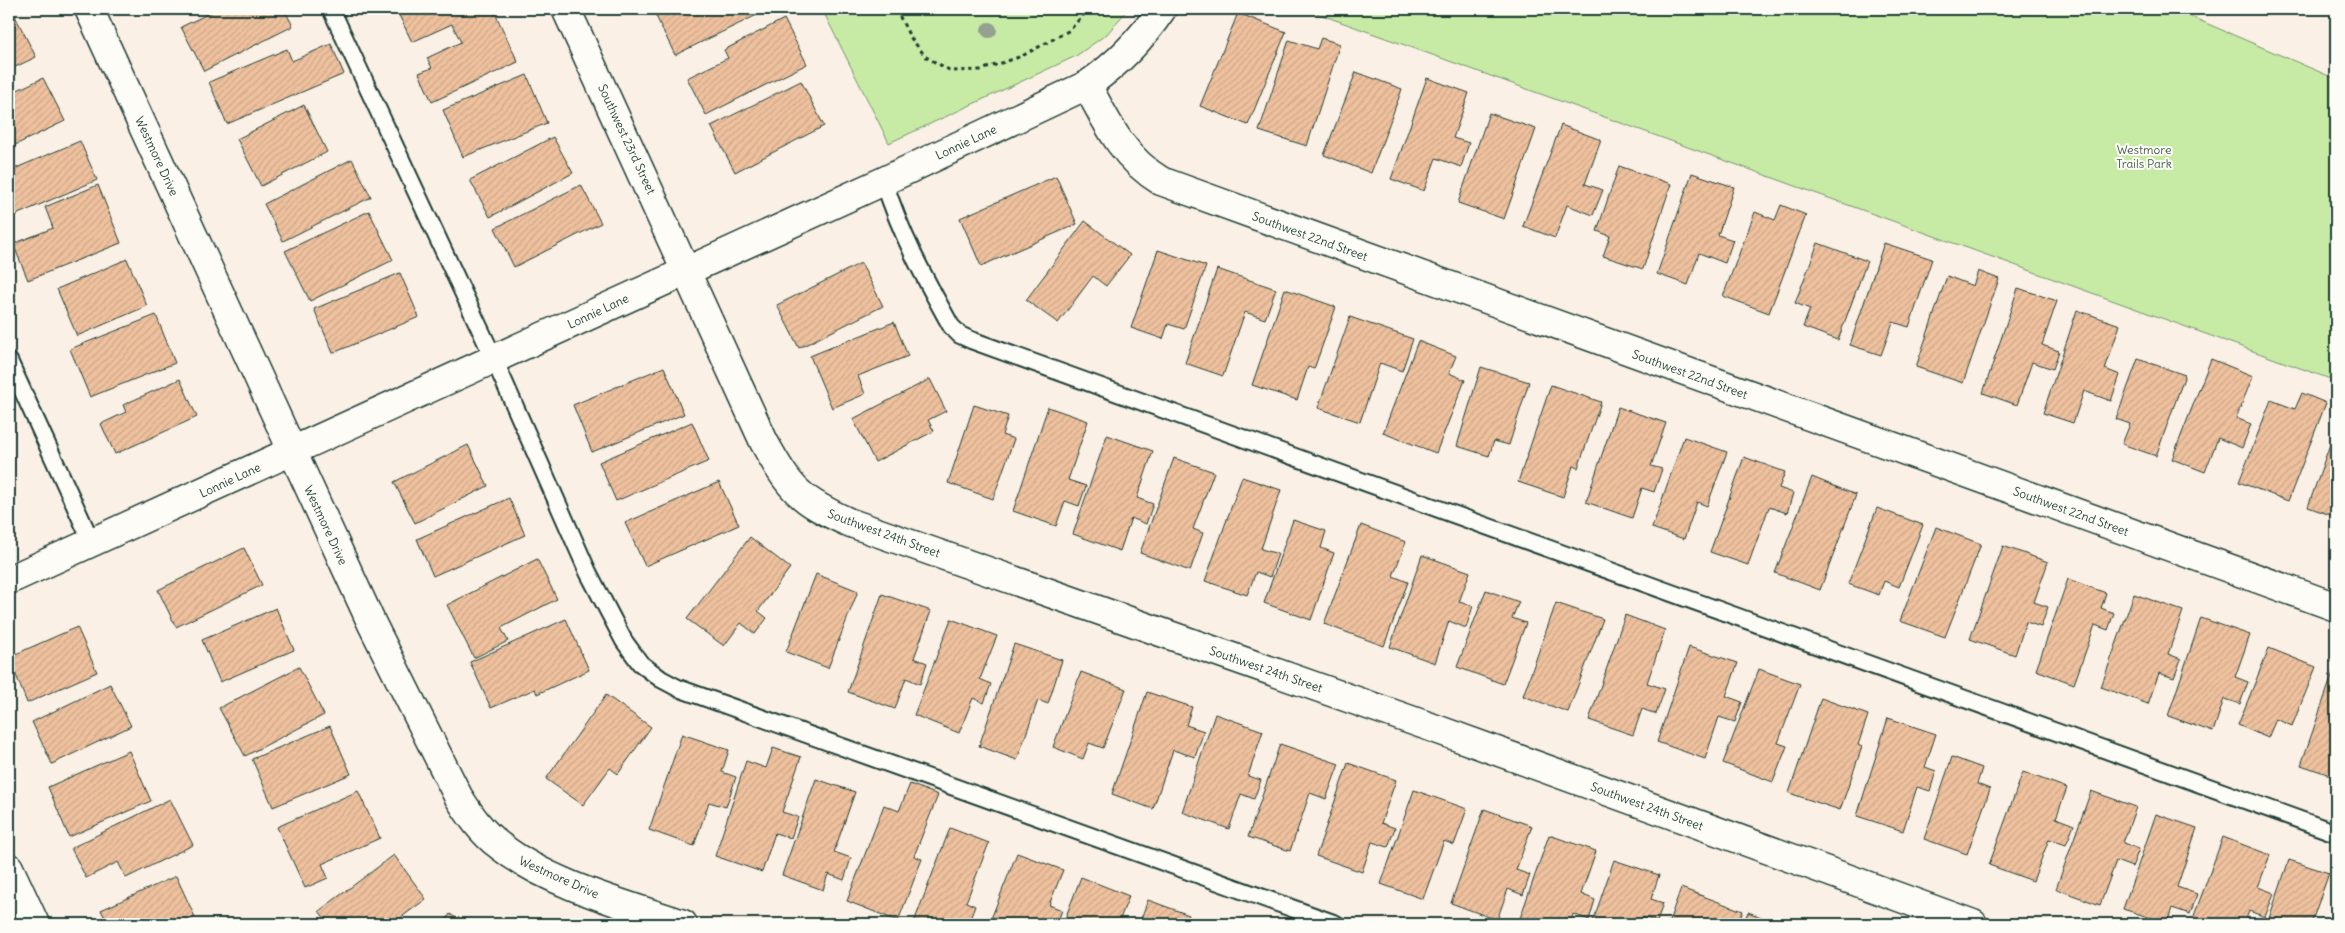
<svg xmlns="http://www.w3.org/2000/svg" width="2345" height="933" font-family="Delius,sans-serif">
<style>
.park{fill:#c7eba5;stroke:#73946c}
.building{fill:url(#building-hatch);stroke:#1f3d34}
.lines{fill:none;stroke-linecap:round;stroke-linejoin:round}
.lane-casing{stroke:#1f3d34;stroke-width:20}
.street-casing{stroke:#1f3d34;stroke-width:31}
.path{stroke:#1f3d34;stroke-width:3;stroke-dasharray:4 4;stroke-linecap:butt}
.lane{stroke:#fdfcf7;stroke-width:16}
.street{stroke:#fdfcf7;stroke-width:28}
.tree{fill:#94a190}
.labels{text-anchor:middle;dominant-baseline:central;stroke-width:4;stroke-linejoin:round;paint-order:stroke}
.street-label{font-size:12px;fill:#1f3d34;stroke:#fdfcf7}
.park-label{font-size:12px;fill:#41604b;stroke:#fdfcf7}
</style>
<defs>
<pattern id="building-hatch" width="6" height="6" patternUnits="userSpaceOnUse" patternTransform="scale(1.25)"><rect width="6" height="6" fill="#efc19e"/><path d="M-1 1l2-2M0 6l6-6M5 7l2-2" fill="none" stroke="#cca789"/></pattern>
</defs>
<rect width="100%" height="100%" fill="#faf0e5"/>
<filter id="ink" filterUnits="userSpaceOnUse"><feTurbulence type="fractalNoise" baseFrequency=".02" numOctaves="2"/><feDisplacementMap in="SourceGraphic" scale="10" xChannelSelector="R" yChannelSelector="G"/><feConvolveMatrix kernelMatrix="1 2 1 2 8 2 1 2 1" color-interpolation-filters="sRGB"/></filter>
<g filter="url(#ink)">
<!-- park -->
<path class="park" d="M822,9H1128L1107,34L1076,56L889,143Z
M1305,9H2173L2336,79V381Z"/>
<!-- building -->
<path class="building" d="M218,9H284L293,26L204,71L181,27Z
M396,9H493L518,62L432,102L419,73L432,68L427,58L461,42L452,24L412,42Z
M665,9H757L759,14L675,55L655,14Z
M1238,13L1286,32L1248,125L1200,106Z
M15,16L36,57L9,70V20Z
M784,19L807,64L706,115L687,78L728,58L724,50Z
M1321,38L1340,44L1307,146L1259,131L1289,40L1317,49Z
M331,44L344,74L227,124L209,82L287,49L292,61Z
M1356,72L1402,89L1371,173L1324,155Z
M527,75L547,123L463,157L443,110Z
M43,78L65,121L9,148V94Z
M1427,78L1469,93L1453,138L1469,143L1461,167L1436,158L1424,191L1391,179Z
M801,81L824,126L735,172L711,126Z
M304,105L327,152L261,186L237,139Z
M1489,113L1536,129L1504,219L1458,203Z
M1561,125L1601,140L1585,184L1603,190L1593,215L1567,205L1555,238L1523,226Z
M553,137L573,173L490,217L470,180Z
M80,141L97,180L9,218V171Z
M352,159L371,197L283,241L264,204Z
M1619,166L1671,184L1643,269L1603,256L1610,236L1597,231Z
M1692,173L1734,187L1718,235L1733,240L1725,263L1699,253L1688,285L1657,274Z
M1056,176L1077,224L981,266L960,218Z
M98,185L121,243L28,280L13,244L53,228L45,207Z
M581,185L601,223L514,267L495,228Z
M1781,205L1806,215L1769,313L1723,296L1755,212L1775,220Z
M369,211L393,260L310,301L285,251Z
M1085,221L1130,255L1106,286L1093,276L1058,323L1026,300Z
M1818,243L1867,261L1838,340L1803,327L1810,309L1795,303Z
M1884,243L1932,259L1909,327L1893,322L1881,355L1850,345Z
M1158,250L1206,266L1184,329L1168,324L1163,339L1131,328Z
M127,259L147,306L77,336L57,289Z
M861,263L883,306L799,348L777,305Z
M1217,269L1276,289L1265,319L1245,312L1223,376L1185,363Z
M1978,271L1999,279L1963,383L1916,367L1947,276L1973,286Z
M400,273L419,317L333,353L314,309Z
M2018,288L2057,301L2042,345L2059,351L2053,369L2032,362L2017,405L1983,393Z
M1285,289L1336,307L1314,369L1308,367L1297,400L1252,385Z
M2077,310L2120,325L2105,369L2120,375L2111,401L2084,391L2073,423L2043,413Z
M156,315L175,363L90,397L70,349Z
M1350,317L1413,339L1402,371L1380,363L1360,422L1318,408Z
M894,322L908,356L858,376L865,394L832,408L810,356Z
M1418,341L1456,356L1449,373L1465,380L1436,453L1383,433Z
M2138,359L2185,375L2156,456L2122,444L2130,424L2116,419Z
M2211,359L2253,376L2236,418L2251,424L2242,448L2218,438L2205,472L2172,459Z
M664,367L684,414L592,452L573,405Z
M1481,367L1529,382L1509,445L1494,441L1489,456L1457,446Z
M180,379L197,417L115,454L101,424L126,412L123,405Z
M930,379L946,411L928,420L934,431L875,462L853,419Z
M1551,385L1601,402L1578,468L1573,466L1563,497L1518,482Z
M2302,393L2326,403L2288,501L2239,482L2271,400L2295,409Z
M974,405L1008,416L1002,435L1014,439L993,499L948,483Z
M1048,407L1088,421L1068,480L1086,486L1079,506L1065,501L1056,526L1013,511Z
M1618,407L1666,423L1651,466L1662,469L1654,492L1642,488L1632,518L1586,502Z
M692,422L709,461L616,501L599,462Z
M2336,427V517L2308,507Z
M1107,435L1153,451L1137,498L1153,504L1146,524L1131,518L1120,551L1073,534Z
M1684,437L1727,452L1707,506L1697,502L1684,539L1652,528Z
M468,445L488,486L415,523L394,482Z
M1744,457L1785,472L1779,488L1793,493L1787,513L1769,507L1748,565L1710,552Z
M1174,458L1214,472L1193,529L1203,533L1190,571L1140,553Z
M1242,477L1281,490L1261,549L1278,554L1270,577L1256,572L1247,595L1205,581Z
M1812,477L1856,495L1820,590L1775,573Z
M719,482L739,525L645,566L625,523Z
M509,498L525,535L433,576L417,539Z
M1877,508L1923,525L1899,587L1884,581L1879,595L1848,584Z
M1293,520L1326,531L1321,548L1334,553L1311,620L1264,603Z
M1361,525L1406,542L1393,576L1408,582L1384,646L1324,624Z
M1936,527L1981,544L1945,637L1900,621Z
M750,537L790,568L758,611L767,618L755,634L741,623L724,646L687,619Z
M2003,546L2048,562L2034,602L2048,607L2041,627L2026,622L2015,655L1970,639Z
M244,548L262,585L176,627L158,590Z
M1422,555L1470,572L1459,602L1473,606L1466,628L1449,621L1435,663L1390,647Z
M537,559L557,599L501,628L508,641L474,658L447,605Z
M816,574L858,591L828,668L786,652Z
M2068,579L2106,593L2101,608L2114,613L2108,630L2095,625L2074,684L2036,670Z
M1486,590L1519,602L1512,618L1526,623L1503,684L1457,667Z
M882,594L931,611L914,658L927,663L920,684L906,678L895,709L848,692Z
M2134,594L2183,611L2168,654L2181,659L2174,678L2159,673L2148,704L2101,687Z
M1556,603L1603,619L1568,712L1523,696Z
M276,608L294,650L220,682L202,640Z
M1625,615L1665,630L1647,683L1665,689L1656,714L1642,709L1633,735L1589,720Z
M2201,618L2250,635L2235,677L2248,682L2240,704L2224,699L2213,732L2168,716Z
M566,619L589,670L537,694L535,689L491,708L470,662Z
M951,619L997,636L980,679L991,684L984,703L973,698L959,733L914,715Z
M77,627L97,672L27,703L9,657Z
M1014,644L1062,660L1048,704L1038,700L1017,760L979,746Z
M1689,647L1738,663L1726,696L1742,702L1735,722L1719,717L1705,759L1657,742Z
M2269,648L2316,667L2292,726L2276,719L2268,738L2238,725Z
M299,667L324,715L245,756L219,708Z
M2335,667H2336V777L2301,765Z
M1759,669L1800,684L1778,743L1787,746L1773,782L1723,763Z
M1081,672L1126,689L1103,748L1089,743L1083,759L1053,747Z
M110,684L131,726L52,764L32,722Z
M1147,692L1192,707L1186,725L1204,731L1195,757L1173,750L1153,809L1112,794Z
M606,695L651,727L618,774L610,768L583,805L546,779Z
M1821,698L1868,715L1858,745L1862,747L1840,810L1789,793Z
M1215,714L1263,731L1248,776L1261,780L1254,799L1241,794L1229,829L1182,812Z
M1888,718L1936,734L1925,767L1936,771L1930,791L1917,787L1903,831L1857,816Z
M330,726L351,774L273,807L252,759Z
M682,734L729,750L722,772L736,777L726,807L709,802L694,846L649,830Z
M1280,744L1339,764L1326,799L1310,793L1290,851L1248,837Z
M773,748L801,757L782,812L798,817L791,838L775,833L762,872L715,856L746,761L766,768Z
M129,751L151,801L69,837L48,787Z
M1952,757L1982,768L1977,784L1990,789L1967,854L1924,839Z
M1348,763L1396,780L1381,823L1395,828L1388,847L1372,842L1362,872L1316,856Z
M2023,772L2067,788L2056,818L2074,825L2066,845L2049,839L2033,881L1989,865Z
M816,779L855,792L834,852L851,858L844,880L828,874L823,890L782,875Z
M910,784L938,795L914,856L922,859L898,921L847,901L884,805L899,811Z
M1414,790L1467,809L1454,845L1444,841L1423,899L1381,884Z
M358,791L380,838L322,864L328,878L305,888L277,827Z
M2091,791L2136,807L2123,843L2139,849L2132,867L2116,861L2100,905L2056,889Z
M170,799L193,845L126,878L118,862L86,878L71,848Z
M1484,809L1532,826L1516,870L1530,875L1523,895L1508,889L1497,920L1451,903Z
M2156,814L2197,828L2177,887L2197,894L2190,914L2172,908L2167,923L2123,909Z
M950,828L989,843L966,902L975,906L968,924H921L914,922Z
M1549,835L1596,851L1581,894L1595,900L1589,920L1573,914L1570,924H1518Z
M2223,837L2270,855L2258,887L2274,893L2265,917L2249,911L2244,924H2191Z
M1017,853L1063,870L1049,905L1062,910L1057,924H989Z
M394,855L426,899L392,924H329L319,911Z
M1614,860L1659,875L1651,899L1663,903L1657,922L1643,917L1641,924H1592Z
M2289,860L2329,873L2311,924H2267Z
M176,876L195,917L180,924H108L101,910Z
M1081,877L1129,896L1118,924H1063Z
M1681,888L1743,911L1738,924H1668Z
M1148,900L1189,915L1186,924H1139Z
M1748,912L1779,924H1743Z
M450,914L465,924H443Z"/>
<g class="lines">
<defs>
<path id="lane" d="M331,9L494,359L588,572L624,641L640,663L661,679L678,688L1336,924
M884,181C900,233 925,279 951,326L960,335L971,340L2336,833
M9,361L92,543"/>
<path id="street" d="M89,9L372,624L458,796C470,815 482,833 500,846C548,884 624,904 683,924
M566,9L764,442C790,489 799,500 848,522L1425,725L1973,924
M1087,85C1107,123 1123,158 1161,181L2336,607
M9,580L884,181L1087,85C1118,64 1141,40 1162,9
M9,868L35,924"/>
</defs>
<!-- lane casing -->
<use href="#lane" class="lane-casing"/>
<!-- street casing -->
<use href="#street" class="street-casing"/>
<!-- path -->
<path class="path" d="M896,9L910,37L926,57L951,71L981,70L1022,56L1070,30L1088,9"/>
<!-- lane -->
<use href="#lane" class="lane"/>
<!-- street -->
<use href="#street" class="street"/>
</g>
<!-- trees -->
<circle class="tree" cx="989" cy="30" r="8"/>
</g>
<g class="labels">
<!-- street labels -->
<g class="street-label">
<text transform="translate(627 139) rotate(65)">Southwest 23rd Street</text>
<text transform="translate(966 142) rotate(-25)">Lonnie Lane</text>
<text transform="translate(157 156) rotate(65)">Westmore Drive</text>
<text transform="translate(1310 236) rotate(20)">Southwest 22nd Street</text>
<text transform="translate(598 311) rotate(-25)">Lonnie Lane</text>
<text transform="translate(1690 374) rotate(20)">Southwest 22nd Street</text>
<text transform="translate(230 480) rotate(-25)">Lonnie Lane</text>
<text transform="translate(2071 511) rotate(20)">Southwest 22nd Street</text>
<text transform="translate(326 525) rotate(65)">Westmore Drive</text>
<text transform="translate(884 533) rotate(20)">Southwest 24th Street</text>
<text transform="translate(1266 669) rotate(19)">Southwest 24th Street</text>
<text transform="translate(1647 806) rotate(20)">Southwest 24th Street</text>
<text transform="translate(559 877) rotate(24)">Westmore Drive</text>
</g>
<!-- park labels -->
<g class="park-label">
<text x="2144" y="149">Westmore<tspan x="2144" dy="14">Trails Park</tspan></text>
</g>
</g>
<!-- margin -->
<rect width="2345" height="933" fill="none" stroke="#fdfcf7" stroke-width="30"/>
<rect x="15" y="15" width="2315" height="903" fill="none" stroke="#1f3d34" stroke-width="2" filter="url(#ink)"/>
</svg>
